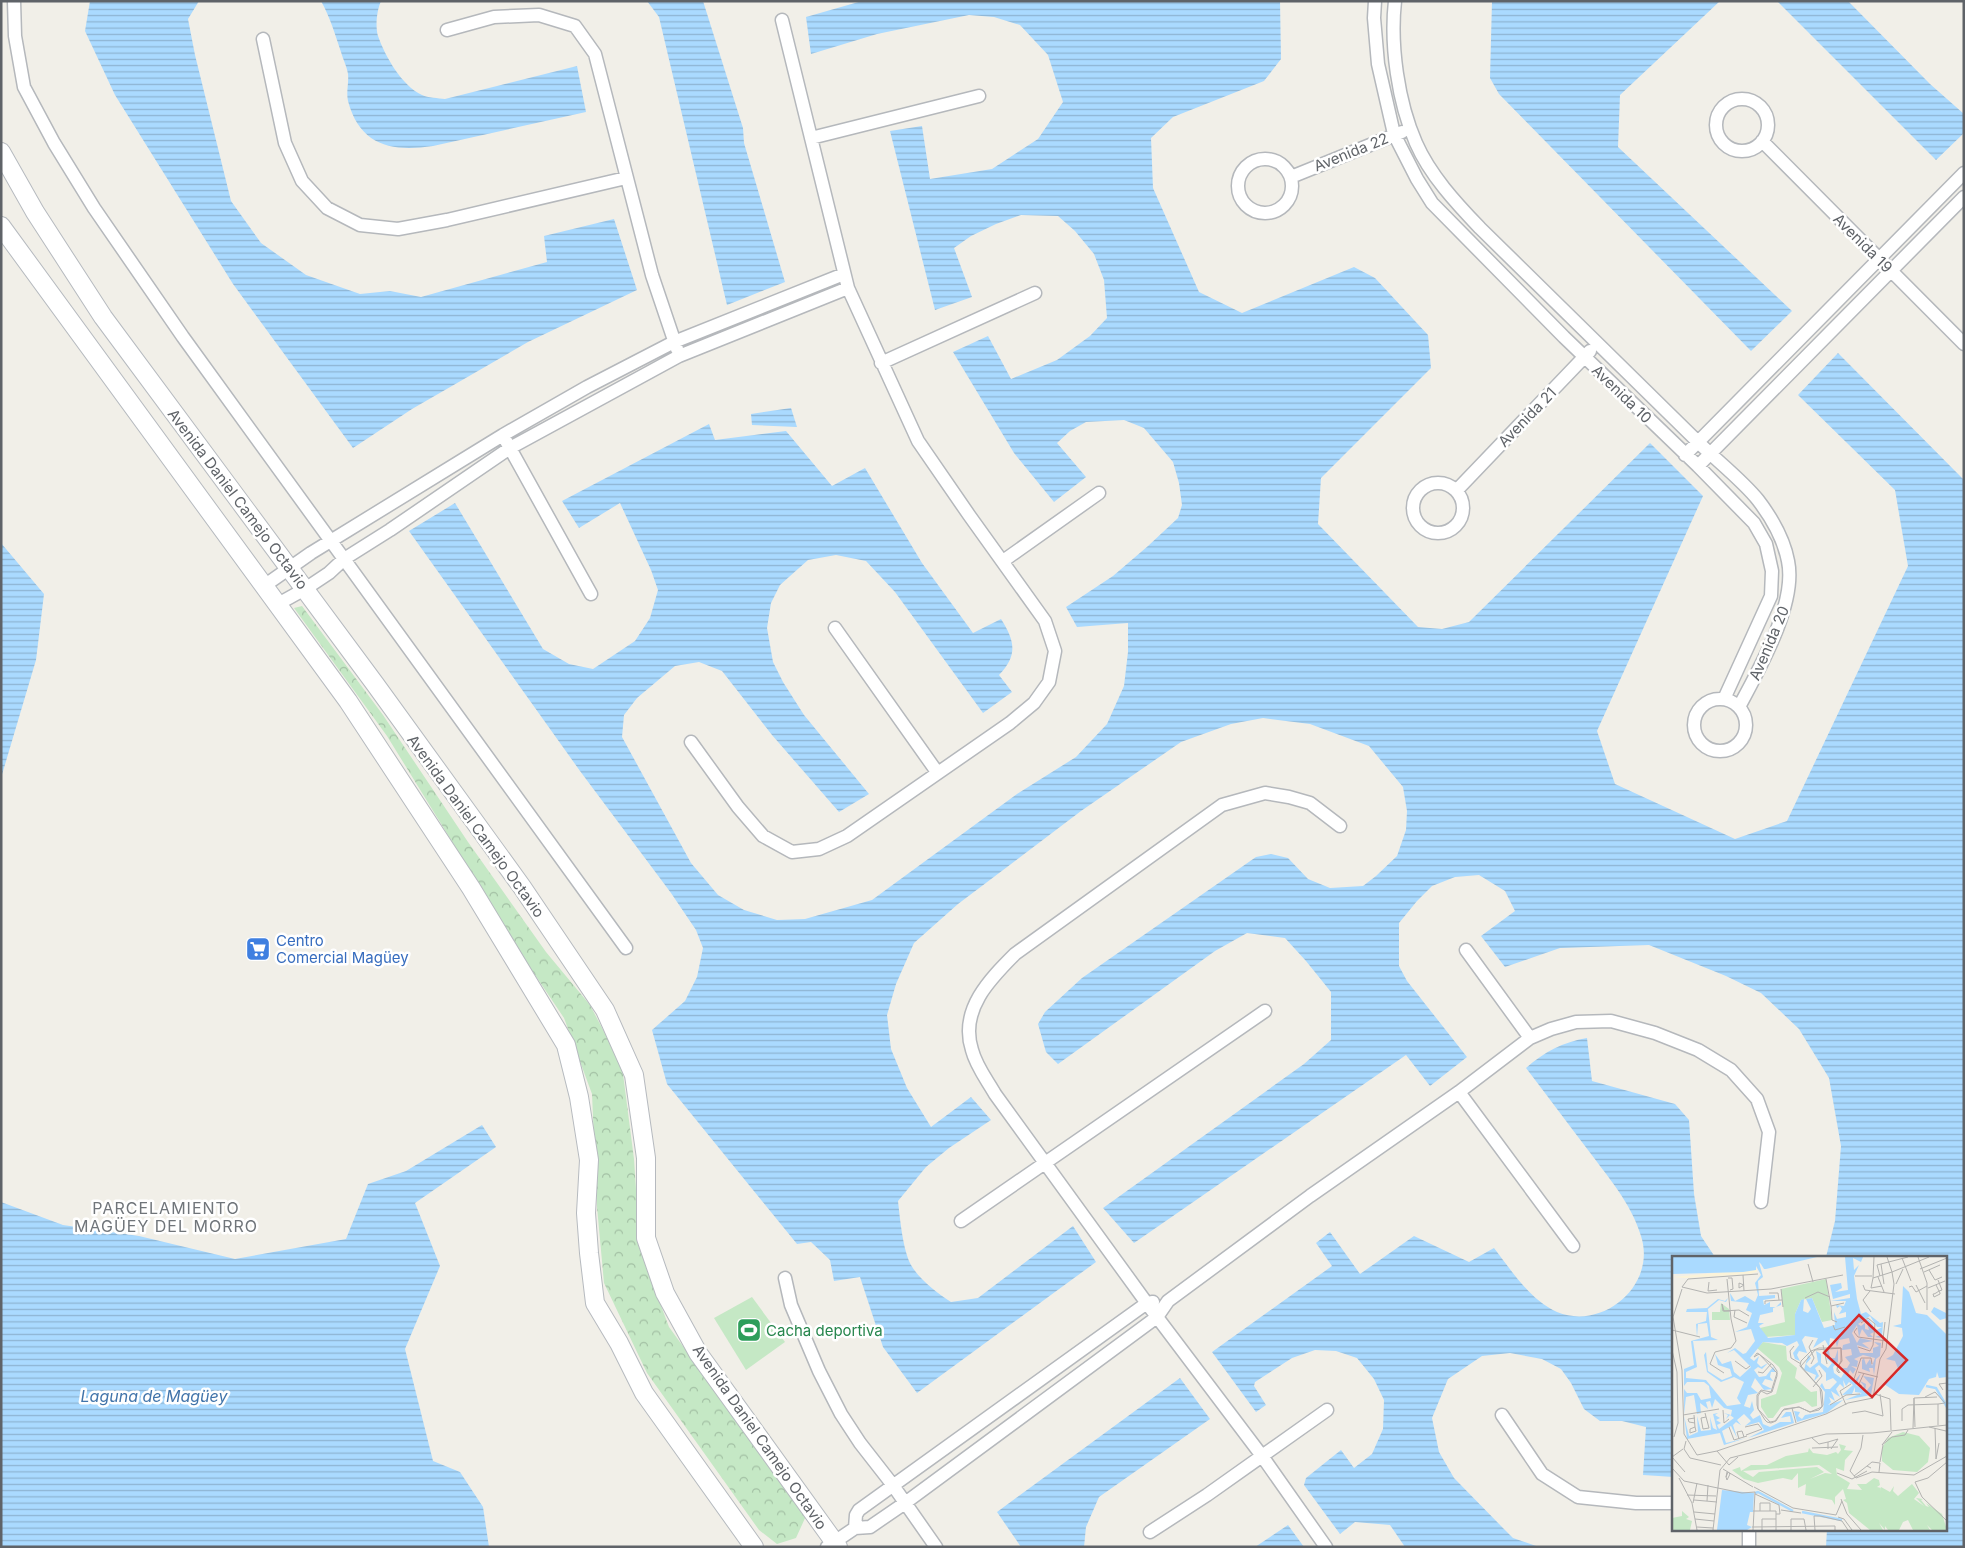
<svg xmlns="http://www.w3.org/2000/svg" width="1965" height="1548" font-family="Inter,sans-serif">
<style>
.grass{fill:#c5e8c5}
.forest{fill:url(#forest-crowns)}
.water{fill:url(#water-rules)}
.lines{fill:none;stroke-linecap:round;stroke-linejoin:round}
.minor-casing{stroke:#b5b8bc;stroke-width:15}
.secondary-casing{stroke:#b6babf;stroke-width:20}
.minor{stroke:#fff;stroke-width:12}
.secondary{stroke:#fff;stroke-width:18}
.labels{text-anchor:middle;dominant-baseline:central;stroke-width:5;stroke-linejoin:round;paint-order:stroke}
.street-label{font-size:15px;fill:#5f6368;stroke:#fff}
.shop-label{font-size:15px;fill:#366cbe;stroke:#fff;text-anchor:start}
.leisure-label{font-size:15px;fill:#27864d;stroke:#fff;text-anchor:start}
.neighbourhood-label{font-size:16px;letter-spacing:1px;fill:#70757a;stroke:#fff}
.water-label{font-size:16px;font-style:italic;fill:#4174aa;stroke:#fff}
.inset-river{fill:none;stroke:#aadaff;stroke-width:2.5}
.inset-road{fill:none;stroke:#b3b3b1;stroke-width:1}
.view{fill:#d62828;fill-opacity:0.15;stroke:#d62828;stroke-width:2.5}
.inset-edge{fill:none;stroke:#5f6368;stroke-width:2.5}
</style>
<defs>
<pattern id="forest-crowns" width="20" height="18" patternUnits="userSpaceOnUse" patternTransform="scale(1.25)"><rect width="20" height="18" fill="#c5e8c5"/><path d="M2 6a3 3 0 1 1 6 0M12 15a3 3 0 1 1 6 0" fill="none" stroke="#a3c0a4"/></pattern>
<pattern id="water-rules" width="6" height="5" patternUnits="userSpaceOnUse" patternTransform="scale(1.25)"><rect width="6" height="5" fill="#aadaff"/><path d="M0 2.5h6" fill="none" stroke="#8eb4d2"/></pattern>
</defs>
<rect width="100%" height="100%" fill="#f1efe8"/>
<!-- grass -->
<path class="grass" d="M752,1297L785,1342L746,1370L714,1318Z"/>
<!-- forest -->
<path class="forest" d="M302,606L383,715L468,842L546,952L590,1005L622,1066L634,1159L640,1250L669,1327L806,1516L796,1538L777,1544L759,1530L647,1373L604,1283L597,1207L592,1094L564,1018L525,960L387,736L294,608Z"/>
<!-- water -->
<path class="water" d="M90,1H199L188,19L195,55L231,201L261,243L306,275L360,294L390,291L421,297L547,262L544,236L614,219L637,290L528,342L412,409L353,448L233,284L115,95L85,31Z
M321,1H381C377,10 375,26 378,36C385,56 402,86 422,95C428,98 438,98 445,99L577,66L586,112L433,146C392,152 360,146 348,101C346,92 349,83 348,74C347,67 343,59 341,52C335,34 330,17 321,1Z
M647,1H703L743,128L744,143L785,282L727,305L659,17Z
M862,1H1280L1281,59L1264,81L1173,117L1151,138L1153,188L1199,292L1242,313L1354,267L1375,278L1428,335L1431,368L1321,478L1318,524L1418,627L1442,629L1469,622L1650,443L1703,496L1597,731L1615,784L1735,839L1787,821L1908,566L1895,490L1798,395L1838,353L1964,480V1547H1826L1827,1529H1946V1257H1826L1835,1221L1841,1146L1829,1078L1799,1029L1761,993L1726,976L1649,945L1560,948L1505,967L1481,936L1515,911L1505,891L1479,875L1455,877L1432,886L1417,901L1399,923V966L1407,981L1467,1057L1430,1086L1406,1055L1134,1243L1103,1208L1304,1064L1331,1040V992L1306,961L1285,938L1247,933L1215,951L1058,1064L1046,1052L1038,1024L1045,1012L1082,978L1256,857L1271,854L1288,858L1308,879L1330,888L1363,886L1376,876L1397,856L1406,830L1407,811L1403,787L1369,746L1310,724L1263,718L1231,724L1181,742L1081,811L958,904L914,943L896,984L887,1015L891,1049L907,1088L931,1127L971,1097L991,1120L949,1148L926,1167L898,1201C900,1219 903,1250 911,1265C919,1279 938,1294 951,1302L978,1298L1073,1226L1096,1262L917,1393L883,1347L860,1277L834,1281L830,1260L811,1242L797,1244L667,1084L652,1030L685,1001L697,977L703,948L696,930L671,893L580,771L409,531L455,503L543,649L569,664L593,669L635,641L650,618L658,590L651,570L620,503L579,528L562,501L709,424L715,440L786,431L832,486L865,468L922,563L973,633L1001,619C1015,641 1018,655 999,675L1012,692L983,713L895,592L866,561L836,555L808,560L780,585L771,603L767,628L773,662L783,682L804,715L869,794L839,812L772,735L722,671L699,662L675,666L637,698L624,715L622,737L691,863L718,895L744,910L777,920L805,919L872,900L1017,794L1076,757L1107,724L1124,686L1128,652V623L1077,627L1066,607L1113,576L1148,546L1178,518L1182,505L1179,483L1173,462L1144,428L1124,420L1086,422L1070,431L1057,443L1086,477L1054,502L1014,453L953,352L988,336L1011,379L1057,360L1090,336L1107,318L1104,280L1094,254L1075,231L1058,216L1021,215L996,224L971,236L954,248L972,297L935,310L890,131L922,126L930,179L992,169L1038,139L1063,102L1048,55L1020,25L994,17L969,15L877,34L811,54L806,17Z
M1492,1H1720L1620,95L1618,147L1792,311L1751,351L1499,94L1490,78Z
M1777,1H1848L1930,84L1964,114V133L1936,160Z
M791,408L797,427L752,425L751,414Z
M1,543L44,594L36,660L1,778Z
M1587,1038L1592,1081L1675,1104L1689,1120L1694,1194L1701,1236L1715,1257H1674V1477L1643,1475L1646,1427L1622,1421H1600L1584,1409L1571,1383L1561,1369L1542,1359L1510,1353L1482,1356L1448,1379L1432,1418L1439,1452L1454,1478L1501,1526L1513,1538L1539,1547H1405L1390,1525L1355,1522L1340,1534L1304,1485L1306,1478L1341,1450L1354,1468L1372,1454L1383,1429L1384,1400L1374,1379L1357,1358L1336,1351L1315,1350L1292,1358L1255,1382L1254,1386L1266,1405L1256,1412L1212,1352L1332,1266L1316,1243L1330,1232L1360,1274L1414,1236L1469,1262L1494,1248C1511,1270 1530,1300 1557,1312C1603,1331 1657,1285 1641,1236C1631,1203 1608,1177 1588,1150C1567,1123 1547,1095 1526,1068C1544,1052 1563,1042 1587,1038Z
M482,1125L496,1147L415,1203L440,1266L405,1349L433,1461L460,1472L483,1507L489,1547H1V1202L63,1225L139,1236L235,1259L346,1239L368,1184L406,1171Z
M1180,1378L1210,1419L1099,1497L1086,1527L1084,1547H1021L997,1512Z
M1288,1525L1304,1547H1255Z"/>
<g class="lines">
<defs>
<path id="minor" d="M14,1L15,36L24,87L54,143L94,208L183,337L626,948
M1375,1L1374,18L1378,64L1394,134L1417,179L1432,203L1564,337L1698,466L1964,197
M1395,1C1390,45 1398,102 1416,143C1430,175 1456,203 1480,228L1698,442L1964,173
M447,30L494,17L539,15L575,26L595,54L652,275L677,349
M263,39L285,143L302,181L327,208L360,225L398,229L447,220L626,178
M1716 125a26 26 0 1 1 52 0a26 26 0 1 1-52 0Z
M811,138L979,96
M1762,141L1964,344
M1238 186a27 27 0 1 1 54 0a27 27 0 1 1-54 0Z
M1291,177L1402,132
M881,363L1035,293
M506,441L591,594
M1685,455L1698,442C1716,460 1743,481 1758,500C1771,517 1784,540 1788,561C1797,604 1759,669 1739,707
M1698,466L1754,523L1766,544L1772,571L1771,596L1724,699
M1413 508a25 25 0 1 1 50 0a25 25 0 1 1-50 0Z
M1457,490L1590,351
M1003,561L1099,493
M264,586L311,553L503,435L587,387L674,342L844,274
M278,604L305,589L329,573L344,559L390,530L510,448L679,356L848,288
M835,628L937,772
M1694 725a26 26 0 1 1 52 0a26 26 0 1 1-52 0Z
M691,742L738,807L763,836L792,852L819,849L847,836L1010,723L1034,703L1049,682L1055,651L1045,621L969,515L918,441L848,288L782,20
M1466,950L1530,1038
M1459,1092L1573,1246
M961,1221L1265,1011
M785,1278L791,1305L819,1371L841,1414L860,1443L892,1484L936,1547
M1502,1415L1542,1474L1578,1497L1636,1503H1674
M855,1528L856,1515L859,1510L1147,1303L1153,1302
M1150,1532L1207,1495L1327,1410
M827,1547L855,1528L870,1527L905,1503L1157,1317L1168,1301L1310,1196L1459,1092L1530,1038L1551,1029L1576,1022L1611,1021L1655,1033L1698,1050L1731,1070L1757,1099L1769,1132L1761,1202
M1326,1547L1262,1456L1151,1309L995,1094C987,1080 976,1066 972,1050C959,1010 990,979 1015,954L1222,805L1265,793L1289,797L1310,803L1340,826
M1749,1547V1529"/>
<path id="secondary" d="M1,152L35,212L103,317L375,684L522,887L605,1010L634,1075L646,1158V1238L665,1293L698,1353L838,1547
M1,226L348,701L471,888L566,1045L579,1097L589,1160L586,1213L589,1253L595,1303L619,1343L644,1393L754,1547"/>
</defs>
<!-- minor casing -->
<use href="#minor" class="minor-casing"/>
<!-- secondary casing -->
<use href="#secondary" class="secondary-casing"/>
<!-- minor -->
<use href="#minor" class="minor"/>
<!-- secondary -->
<use href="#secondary" class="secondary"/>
</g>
<!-- icons -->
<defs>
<symbol id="supermarket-square" viewBox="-11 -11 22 22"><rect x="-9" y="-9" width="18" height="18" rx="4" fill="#3f7fe0" stroke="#fff"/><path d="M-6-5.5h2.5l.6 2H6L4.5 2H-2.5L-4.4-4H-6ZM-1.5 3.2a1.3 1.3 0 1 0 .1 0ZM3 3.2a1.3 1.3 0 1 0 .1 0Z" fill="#fff"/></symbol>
<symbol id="stadium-square" viewBox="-11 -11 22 22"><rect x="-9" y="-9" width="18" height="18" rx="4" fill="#2e9e5b" stroke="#fff"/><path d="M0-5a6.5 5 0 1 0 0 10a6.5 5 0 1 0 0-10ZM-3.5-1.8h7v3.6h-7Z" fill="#fff"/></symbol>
</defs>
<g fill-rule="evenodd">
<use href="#supermarket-square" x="244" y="935" width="28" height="28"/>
<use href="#stadium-square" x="735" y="1316" width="28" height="28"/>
</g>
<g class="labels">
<!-- street labels -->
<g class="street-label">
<text transform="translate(1351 152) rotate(-22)">Avenida 22</text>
<text transform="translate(1863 243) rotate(45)">Avenida 19</text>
<text transform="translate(1622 394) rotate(44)">Avenida 10</text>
<text transform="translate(1527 417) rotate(-46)">Avenida 21</text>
<text transform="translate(238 499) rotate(53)">Avenida Daniel Camejo Octavio</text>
<text transform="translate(1769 643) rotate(-67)">Avenida 20</text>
<text transform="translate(476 826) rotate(54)">Avenida Daniel Camejo Octavio</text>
<text transform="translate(760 1437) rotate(55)">Avenida Daniel Camejo Octavio</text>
</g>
<!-- shop labels -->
<g class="shop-label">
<text x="276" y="940">Centro<tspan x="276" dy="17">Comercial Magüey</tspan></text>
</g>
<!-- leisure labels -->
<g class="leisure-label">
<text x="766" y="1330">Cacha deportiva</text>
</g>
<!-- neighbourhood labels -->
<g class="neighbourhood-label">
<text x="166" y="1208">PARCELAMIENTO<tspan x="166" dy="18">MAGÜEY DEL MORRO</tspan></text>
</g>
<!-- water labels -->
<g class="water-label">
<text x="154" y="1396">Laguna de Magüey</text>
</g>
</g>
<!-- overview -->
<g transform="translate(1672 1256)">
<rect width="275" height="275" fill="#f1efe8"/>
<path d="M154,23L160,64L150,66L140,42L129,44L123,58V79L93,81L88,72L113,66L109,33ZM49,47L57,53L58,64H40V56H48ZM91,86L114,90L115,104L125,112L123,122L139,136L145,135V150L140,151L133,145L109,151L101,162H96L89,151V143L104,138L110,117L107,111L85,92ZM231,176L247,180L258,192L256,206L245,216L221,214L210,205V192L216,182Z" fill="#c5e8c5"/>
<path d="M167,188L174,190L172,194L181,195L173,204L172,215L164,212L165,219L178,227L175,233L190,234L185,228H194L202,222L207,224L208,229L205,231L209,232L208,235L209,231L218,236L222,230L221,235L226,240L240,228L247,237L242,243L252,250L244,242L251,243L249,244L254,250L257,251L254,247L270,258L275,274H260L255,269L258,274H241L236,264L231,266L227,274H216L213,270V274L207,267L211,274H198L177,257L175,247L171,244L174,243L171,233L163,241V249L160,244L133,239L134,228L126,232V217L120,224L111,222L86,227L72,223L60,214L68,211L69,215L79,209H95L114,200L136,196L137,192L141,197L155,199L164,196L166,198L169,194ZM147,209L160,218L153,217L138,223L152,216L145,211L87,216L81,221L71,215ZM10,255L17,261L14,263L20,265L18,274H0V262L10,260Z" fill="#c5e8c5" fill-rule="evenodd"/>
<path d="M85,13V16L78,18L14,22L0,21Z" fill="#fbf3d9"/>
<path d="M0,1H145L94,13H92L89,8L87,6L91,21L86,25L87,40L103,39V42L91,44L92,49L98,46V51H104L109,46V49L101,52V56L88,59L86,67H92L87,70L96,82L123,79V58L129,44L132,43L131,55L136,57L139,53L134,43L140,42L152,72L163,69L162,56L165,63L174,61V56L167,58L170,53L168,50L165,52L164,49L172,50L174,45H159L178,42V38L161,43L158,29L169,27L170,32L163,36L176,34L173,1H191L189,6L181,2L182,14L187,9L182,20L185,43L189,58L194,56L208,67L211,66L210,82L203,81L209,79L203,75L210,71H205L198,60L186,68L189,70L193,67V73L197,74L194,64L196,63L201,69L202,76L198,78L201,81H196L190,73L187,81L185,69L180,77L185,87L188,82L201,85L190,87L198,93L185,89L188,97H201V92L207,90L202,86L209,87L208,100L204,103L202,119L201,112H197L198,116L190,113V104L192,102L194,109L198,103L200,110L203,102L191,99L182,103L186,105L185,111L179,110L184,113L181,118L178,114L176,118L182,126L189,117L184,129L190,133L192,130L188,125L194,128L193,137L199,129L191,120L202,122L199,139L173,144L190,137L183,136V131L180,138L170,139L181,129L177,126L174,130L171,124L172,132L168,128L164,133L168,141L159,135L163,145L157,141L159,146L156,149L171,144L155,157L125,166L122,155L128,156L126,160L130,163L133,159L151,156L153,136L148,130L150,127L153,133H158L165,126L161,122L154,125V117L147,109L143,112L147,120L142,125L144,119L132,114L136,99L139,102L134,108L138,112L146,106L144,95L149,98V107L156,112L160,107L155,103L154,95L157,94L158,102H163L166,93V106L161,111L162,117L169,122L172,117L168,112H175L178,107L173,101L180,99L179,93L170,94L171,89L178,87L177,82L167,84L165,91L163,83L158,82L157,91L153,84L141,92L146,82L133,80L130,84L135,97L127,95L125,99L128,105L123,103L121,97L127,89L125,85L115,90L110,87L91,86L78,102L82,105L87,100L85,107L89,111L96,107L90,113L86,111L82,114L87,121L94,120L101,111L104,116H99L98,121L101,125L93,123L90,128L100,133L92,134L83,122L79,131L86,137L76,139L72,150L78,152L80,145L82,154L78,159L81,163L88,159L91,168L98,171L108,166H119L118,160L109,162L114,156H119L122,167L76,182L92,174L87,166L73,170L79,165L72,158L65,164L69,169L64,166L61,169L65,182L59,170L50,175L54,187L74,182L52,189L48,177L15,183L12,160L17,180L26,176L25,160L29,175L39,174L38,161L41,172L45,174L41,158L46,157L43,159L48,162L44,164L49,167L45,169L47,173L62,162L58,159L54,163L56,159L52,157L59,159L60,154L52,152L43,143L40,152L38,145L34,146L36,153L28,147L29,157L25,158L22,139L14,141L12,158V133L15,137H25L29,144L39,142L37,130L32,126H15L12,130V113L22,109L19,85L37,80L35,67L26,68L25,81L24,68L34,65L35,56H14L15,53L35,52L46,43L53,45L56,42L54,46L47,44L36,53L39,81L46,84L21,85L25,111L14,116V122L34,124L55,150L69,148L65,142L72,126L62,121L49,126L35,116L32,99L34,96L36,115L50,124L60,120L58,113L46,109L43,98L50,108L59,105L62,116L68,121L79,111L62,94L55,97L63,92L71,98L74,97L83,85L79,73L63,76L75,71L80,57L74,54L77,47L59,45L58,37L63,45L73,40L83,46L86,39L83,27L89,19L84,10V14L71,16L0,18ZM231,30L237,36L244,57L255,59L275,79V121L267,122L265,116L264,121L257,123L247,139L227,138L212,128L227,115L223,105L214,103L221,99L231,80L230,72L221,70L229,68ZM262,51L274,57L275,62L268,64L259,56ZM50,234L82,237L81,256H78L75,269L80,271L75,274H45Z" fill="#aadaff"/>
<path class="inset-river" d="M254,130L264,132L275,151M83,237L86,236L121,255M130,256L170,264"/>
<path class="inset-road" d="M202,1L201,22L220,16L215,1M246,1L255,27V54M230,2L239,25M136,8L141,26M209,8L212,28M248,13L275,2M257,14L263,24L270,21M252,16L268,9M71,19L72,35M183,20H200M208,20L205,9L236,1M206,21L212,36M56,22H60L61,33L58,34M201,22L199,32L210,30M154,23L159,50M37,26L36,35L45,34M224,28L231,13M72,29L67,27V32L72,29M191,29L193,34L223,38M244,29L253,47M264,29L268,37V38L262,41L261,38H262L264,37L267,35L270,34L266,24M10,31L35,37L99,33L171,19M10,31L16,23L86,18M237,31L240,30L244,36L255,30M256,32L273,25M10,33L1,61L10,114L12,178L25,199L45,195M109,33L111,51M198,35L191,44L199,56M97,37H106L107,44M133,42L146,36L158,41M93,48V45L110,44M63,54L62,61L75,67M58,55H51L50,48L52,55L67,54L77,60M165,66L160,64L159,50L172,47M161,69L163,74L173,71M185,72L182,76L186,81L215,85M0,74L28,81M151,89L155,108M122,90L118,95L119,102L129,108M186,91L198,95L201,89L203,68L196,62L189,67M210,92L213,66M0,94L5,116L6,167L2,181M43,96L59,92L64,85L59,63L55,23M43,96L38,108L52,117M63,105L74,113L78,110M139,108L142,102L137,91L141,84M86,116L91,117L99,108M186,116L206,121M167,117L165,115V113L169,105V92L143,94L129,110L149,133L150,136L151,149L149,152L147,154L138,156L127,151L111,154L104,165L99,167L95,166L93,164L86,153L85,149V139L89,134L99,136L105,117L87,98L82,101L85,97L87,98L101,109L105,115V120L100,136L95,138L89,135L86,140V153L98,166L103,165L112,153L127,151L138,156L150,151L148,132L128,110L129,105L139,95L147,92H169L170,105L165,112L168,117M182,123L189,102H199L200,108M190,130L187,128L192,117M141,131L150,120L147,114M271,134L267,128L275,127M203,138L218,143L219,174M253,141L263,136L273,147L266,148M242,142L265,141M158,149L174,139L188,138M174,149L168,135L179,128M120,152L124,167M51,154L52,167L57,163M33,157L37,172L31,173L29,162L34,161M180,157L193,155L211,160L208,138M11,159L47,153M22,159L23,171L24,175L18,177V173L23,171M230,165V153L236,149L266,148V169M23,167L17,166L16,163L23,162M57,171L62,184L75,180M73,171L86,168L90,173L74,179M257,171L274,175M241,172L242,142L243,171M263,172L264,203M220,176L210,189L220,181L233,179L236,174M191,179L189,192L178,215L184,222L200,216L242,219L275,200M140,182L147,188L156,186V193M67,183L65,176L70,175L72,181M14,185L12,193L18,202L49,209M156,186L166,183L159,193M140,192L166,191M11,193L0,201L13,216M66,201L57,209L45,195L154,158L176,147L201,142L208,103L214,93L222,28L220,16L257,1M264,203L267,187M208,206L211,189M275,206L256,222L243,226L250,241L275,265M195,210L200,206L208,207L207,216M0,212L12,225L70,237L83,236M51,213L81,231M165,217L180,223L195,215M182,220L195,210L199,212M54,221L55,224L58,218L56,216L54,221L55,216M7,222L20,247L25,274M82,231L121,252L164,259M83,238L107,249L108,258H104M15,239L44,240M169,243L175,258L189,274M22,244L45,246M35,245L36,229M21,247L25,227M109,254L129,257M81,255H104V274M88,255V247H98V255M22,256L43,258M164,259L170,245M166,261L172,263L180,274M23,263L42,265M25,271L41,272M80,271L163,270V274M41,274L48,214L58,202L154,178L200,177L275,169M81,274L83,236M90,274V263H104M119,274V263H132L134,274M143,274L142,260H148L170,265L176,274"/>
<path class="view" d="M187,59L235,104L200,141L152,97Z"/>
<rect width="275" height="275" class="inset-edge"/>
</g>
<!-- border -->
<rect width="1965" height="1548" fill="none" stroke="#5f6368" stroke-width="5"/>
</svg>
